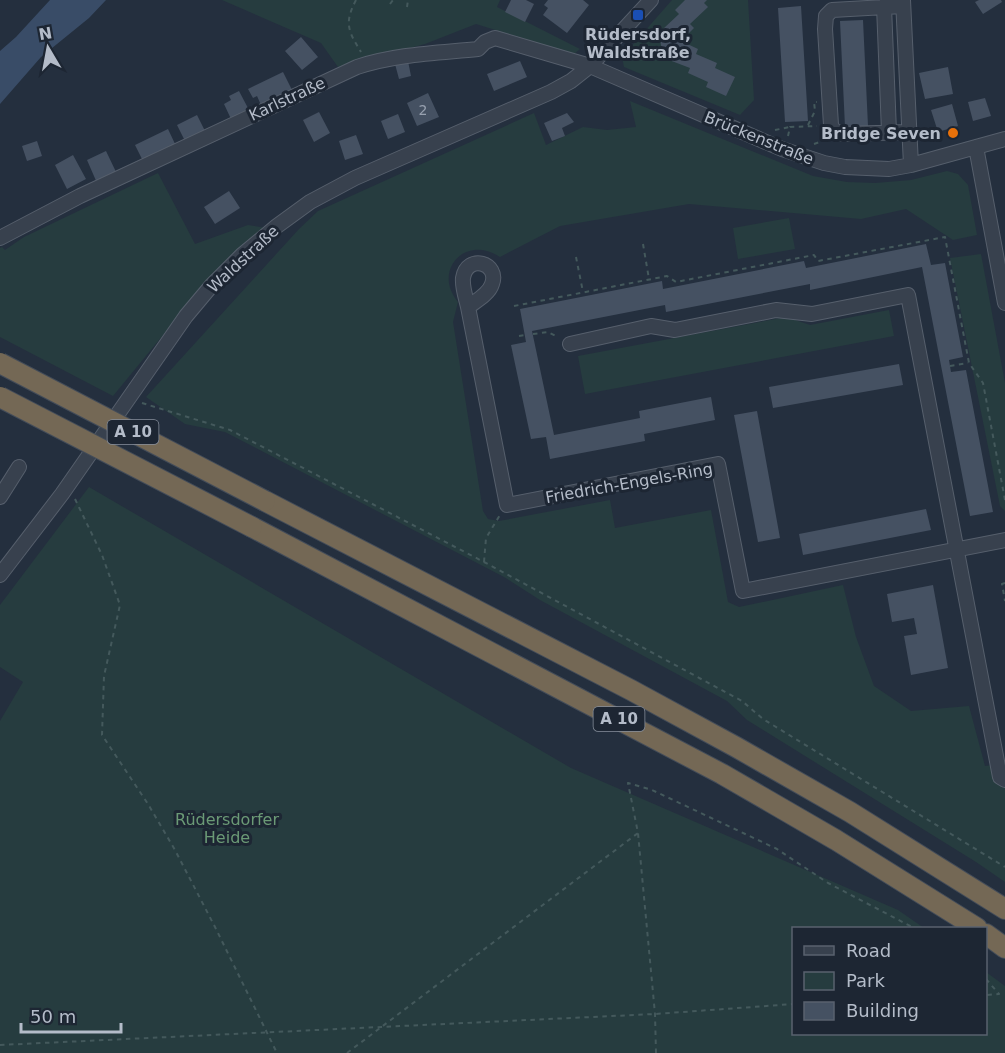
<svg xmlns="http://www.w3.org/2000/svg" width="1005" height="1053" font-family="'DejaVu Sans',sans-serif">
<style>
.green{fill:#263c3f}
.water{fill:#394c67}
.building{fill:#455162}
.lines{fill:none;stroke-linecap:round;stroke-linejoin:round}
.minor-casing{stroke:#565f6c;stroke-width:16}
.highway-casing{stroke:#434c59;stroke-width:22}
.path{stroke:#44595c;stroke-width:2;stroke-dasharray:4.5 4.5;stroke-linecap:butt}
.minor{stroke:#38414e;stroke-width:14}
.highway{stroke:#746855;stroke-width:20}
.highway-bridge-casing{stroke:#434c59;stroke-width:22;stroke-linecap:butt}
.highway-bridge{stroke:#746855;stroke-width:20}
.transit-dot{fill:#1a4fb4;stroke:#1d2633;stroke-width:2}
.food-dot{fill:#e8710a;stroke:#1d2633;stroke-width:2}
.labels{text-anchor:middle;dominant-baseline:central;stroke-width:6;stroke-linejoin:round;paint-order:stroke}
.number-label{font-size:14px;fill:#98a1af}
.shield{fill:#1d2633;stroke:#878f9c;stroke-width:1.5}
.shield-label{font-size:15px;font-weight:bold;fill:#b4bcc9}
.poi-label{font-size:16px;font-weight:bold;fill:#b4bcc9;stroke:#1d2633}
.street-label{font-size:16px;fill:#b4bcc9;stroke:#1d2633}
.park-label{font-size:16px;fill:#6b9a76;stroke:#1d2633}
</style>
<rect width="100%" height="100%" fill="#242f3e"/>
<!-- green -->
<path class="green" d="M222,0H500L497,7L580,49L574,54L476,24L425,44L338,67L321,43Z
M672,0H748L754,100L740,115L624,67L622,57Z
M630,101L813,176L847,182L875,183L911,180L947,171L958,174L968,185L977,235L953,240L906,209L861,219L689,204L560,226L500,257C465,234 432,271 458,302L453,322L483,511L488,519L499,521L610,500L615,528L711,510L728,602L739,607L843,585L856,637L874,686L911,711L969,706L985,766L993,765L1005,785V882L976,862L747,720L727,701L540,600L504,577L225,432L185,424L146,397L299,229L318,211L534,113L546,145L583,127L607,130L636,127Z
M158,173L195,244L248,225L266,228L214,273L113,396L0,337V248L2,247L5,250L24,237Z
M789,218L795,249L738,259L733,228Z
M981,254L1005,383V511L1000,506L950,258Z
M889,310L894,336L585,394L578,356L786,317L810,325Z
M89,487L571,768L898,910L924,928H794V1034H986V972L1005,986V1053H0V721L23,682L0,667V605Z"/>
<!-- water -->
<path class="water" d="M50,0H106L89,18L41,57L0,104V51L16,37Z"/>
<!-- building -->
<path class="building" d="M511,0H526L534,4L525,22L505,12Z
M548,0H583L589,5L567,33L543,15L548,8L544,5Z
M685,0H707L704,3L708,7L690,24L694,28L681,41L698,49L696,54L717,63L715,68L735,77L726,96L706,87L708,82L688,73L690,68L669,60L672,54L662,50L660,40L668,33L663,29L679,14L675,10Z
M979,0H1001L1002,2L983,14L975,2Z
M801,6L808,121L785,122L778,8Z
M863,20L868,126L845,127L840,21Z
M301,37L318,57L302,70L285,51Z
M408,61L411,76L399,79L395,64Z
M520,61L527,77L494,91L487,74Z
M948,67L953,94L925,99L919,73Z
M283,72L292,90L261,105L257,96L253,98L248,89Z
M239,91L249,110L231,119L224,104L231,100L229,96Z
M428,93L439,117L417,126L407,103Z
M985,98L991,116L973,121L968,102Z
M952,104L958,126L938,132L931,110Z
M319,112L330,133L314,142L303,120Z
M567,113L574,122L562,128L565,136L552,141L544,123Z
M398,114L405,132L388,139L381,121Z
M197,115L205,131L185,141L177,125Z
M168,129L176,146L143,161L135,145Z
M356,135L363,154L345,160L339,141Z
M37,141L42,156L27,161L22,146Z
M106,151L117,174L97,183L87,160Z
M73,155L86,179L67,189L55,165Z
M229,191L240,208L215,224L204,207Z
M926,244L931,265L945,263L963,357L949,360L951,372L966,370L993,512L970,516L922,267L810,290V284L666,312L665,305L532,331L554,435L640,418L639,411L711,397L715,420L644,434L645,441L550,459L546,437L531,439L511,345L526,342L520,309L662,281L663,289L804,261L806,268Z
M899,364L903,385L773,408L769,387Z
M757,411L780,538L758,542L734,415Z
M926,509L931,530L803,555L799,534Z
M933,585L948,668L911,675L904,636L917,634L914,618L892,622L887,594Z"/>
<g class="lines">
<defs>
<path id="minor" d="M903,0L911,165
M884,6L889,132
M903,6L832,10L826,16L825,29L831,125L834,131L844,134L909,132
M976,147L1005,303
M0,238L80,196L357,67C396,54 438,53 478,49L485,42L495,38L590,66L782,149L824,163L845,167L889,169L911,165L1005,139
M468,307C466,298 462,287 463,278C467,253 500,263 492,284C489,294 476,301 468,307L507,505L718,464L743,591L1005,540
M570,344L651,326L675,330L776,310L812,314L908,295L1000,777L1005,780
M0,497L19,467
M0,575L62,494L186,316L212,285L242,255L277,226L310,202L355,178L551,92L571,81L590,66L651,0"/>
<path id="highway" d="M265,501L631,690L736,747L850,812L1005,909
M252,527L722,774L836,840L977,928
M986,934L1005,948"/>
</defs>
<!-- minor casing -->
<use href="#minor" class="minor-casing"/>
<!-- highway casing -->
<use href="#highway" class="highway-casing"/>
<!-- path -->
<path class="path" d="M356,0C344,23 348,31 361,52
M390,4L393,0
M407,7L408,0
M808,125L815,111L814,102H817
M775,130L790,127
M788,136L790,127L817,126
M814,144L825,140
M643,244L649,279
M576,257L583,292
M514,306L667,276L676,282L814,255L818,261L945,237L969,363L983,383L1005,500
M533,334L548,332L558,337
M519,336L525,335
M950,366L968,363
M142,403L230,430L484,562L742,701L763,719L1005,867
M75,499L102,555L120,605L104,676L102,735L148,804L175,850L215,927L277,1053
M484,562L486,538L500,515
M1005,583L1002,584L1005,601
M986,979L999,994L986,995
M0,1045L655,1014L794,1004
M347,1053L638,833
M656,1053L655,1014L638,833L628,783L652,790L777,849L828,883L914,928"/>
<!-- minor -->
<use href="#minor" class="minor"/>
<!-- highway -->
<use href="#highway" class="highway"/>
<defs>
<path id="highway-bridge" d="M0,363L265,501
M0,397L252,527"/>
</defs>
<!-- highway-bridge casing -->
<use href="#highway-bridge" class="highway-bridge-casing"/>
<!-- highway-bridge -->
<use href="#highway-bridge" class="highway-bridge"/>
</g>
<!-- markers -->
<rect class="transit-dot" x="632" y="9" width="12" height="12" rx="3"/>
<circle class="food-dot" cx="953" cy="133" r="6"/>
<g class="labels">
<!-- number labels -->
<g class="number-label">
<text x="423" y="110">2</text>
</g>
<!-- shield labels -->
<g class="shield">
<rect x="107.5" y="420" width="51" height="24" rx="4.5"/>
<rect x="593.5" y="707" width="51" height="24" rx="4.5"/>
</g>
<g class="shield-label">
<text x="133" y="432">A 10</text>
<text x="619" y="719">A 10</text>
</g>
<!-- poi labels -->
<g class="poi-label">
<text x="638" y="34">Rüdersdorf,<tspan x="638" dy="18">Waldstraße</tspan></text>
<text x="941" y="133" text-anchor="end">Bridge Seven</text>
</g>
<!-- street labels -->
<g class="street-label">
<text transform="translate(287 99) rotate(-25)">Karlstraße</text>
<text transform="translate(759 138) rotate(22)">Brückenstraße</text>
<text transform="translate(243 259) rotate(-43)">Waldstraße</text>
<text transform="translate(629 483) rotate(-10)">Friedrich-Engels-Ring</text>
</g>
<!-- park labels -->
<g class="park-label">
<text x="227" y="819">Rüdersdorfer<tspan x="227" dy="18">Heide</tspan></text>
</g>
</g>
<!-- legend -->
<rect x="792" y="927" width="195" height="108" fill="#1d2633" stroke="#59626f" stroke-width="1.5"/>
<rect x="804" y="946" width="30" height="9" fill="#38414e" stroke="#59626f" stroke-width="1.5"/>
<text x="846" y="957" font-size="18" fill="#b4bcc9">Road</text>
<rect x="804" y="972" width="30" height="18" fill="#263c3f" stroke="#59626f" stroke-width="1.5"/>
<text x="846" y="987" font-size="18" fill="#b4bcc9">Park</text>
<rect x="804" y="1002" width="30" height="18" fill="#455162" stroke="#59626f" stroke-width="1.5"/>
<text x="846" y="1017" font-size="18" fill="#b4bcc9">Building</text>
<!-- north arrow -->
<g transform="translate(48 48) rotate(350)" stroke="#1d2633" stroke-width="4.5" paint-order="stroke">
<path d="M0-4.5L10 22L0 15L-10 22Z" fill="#b4bcc9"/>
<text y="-9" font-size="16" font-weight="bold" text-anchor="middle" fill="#b4bcc9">N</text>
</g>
<!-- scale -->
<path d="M21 1023v9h100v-9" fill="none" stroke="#b4bcc9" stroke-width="3"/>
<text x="30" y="1023" font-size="18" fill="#b4bcc9" stroke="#1d2633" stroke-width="4.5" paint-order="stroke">50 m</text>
</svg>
